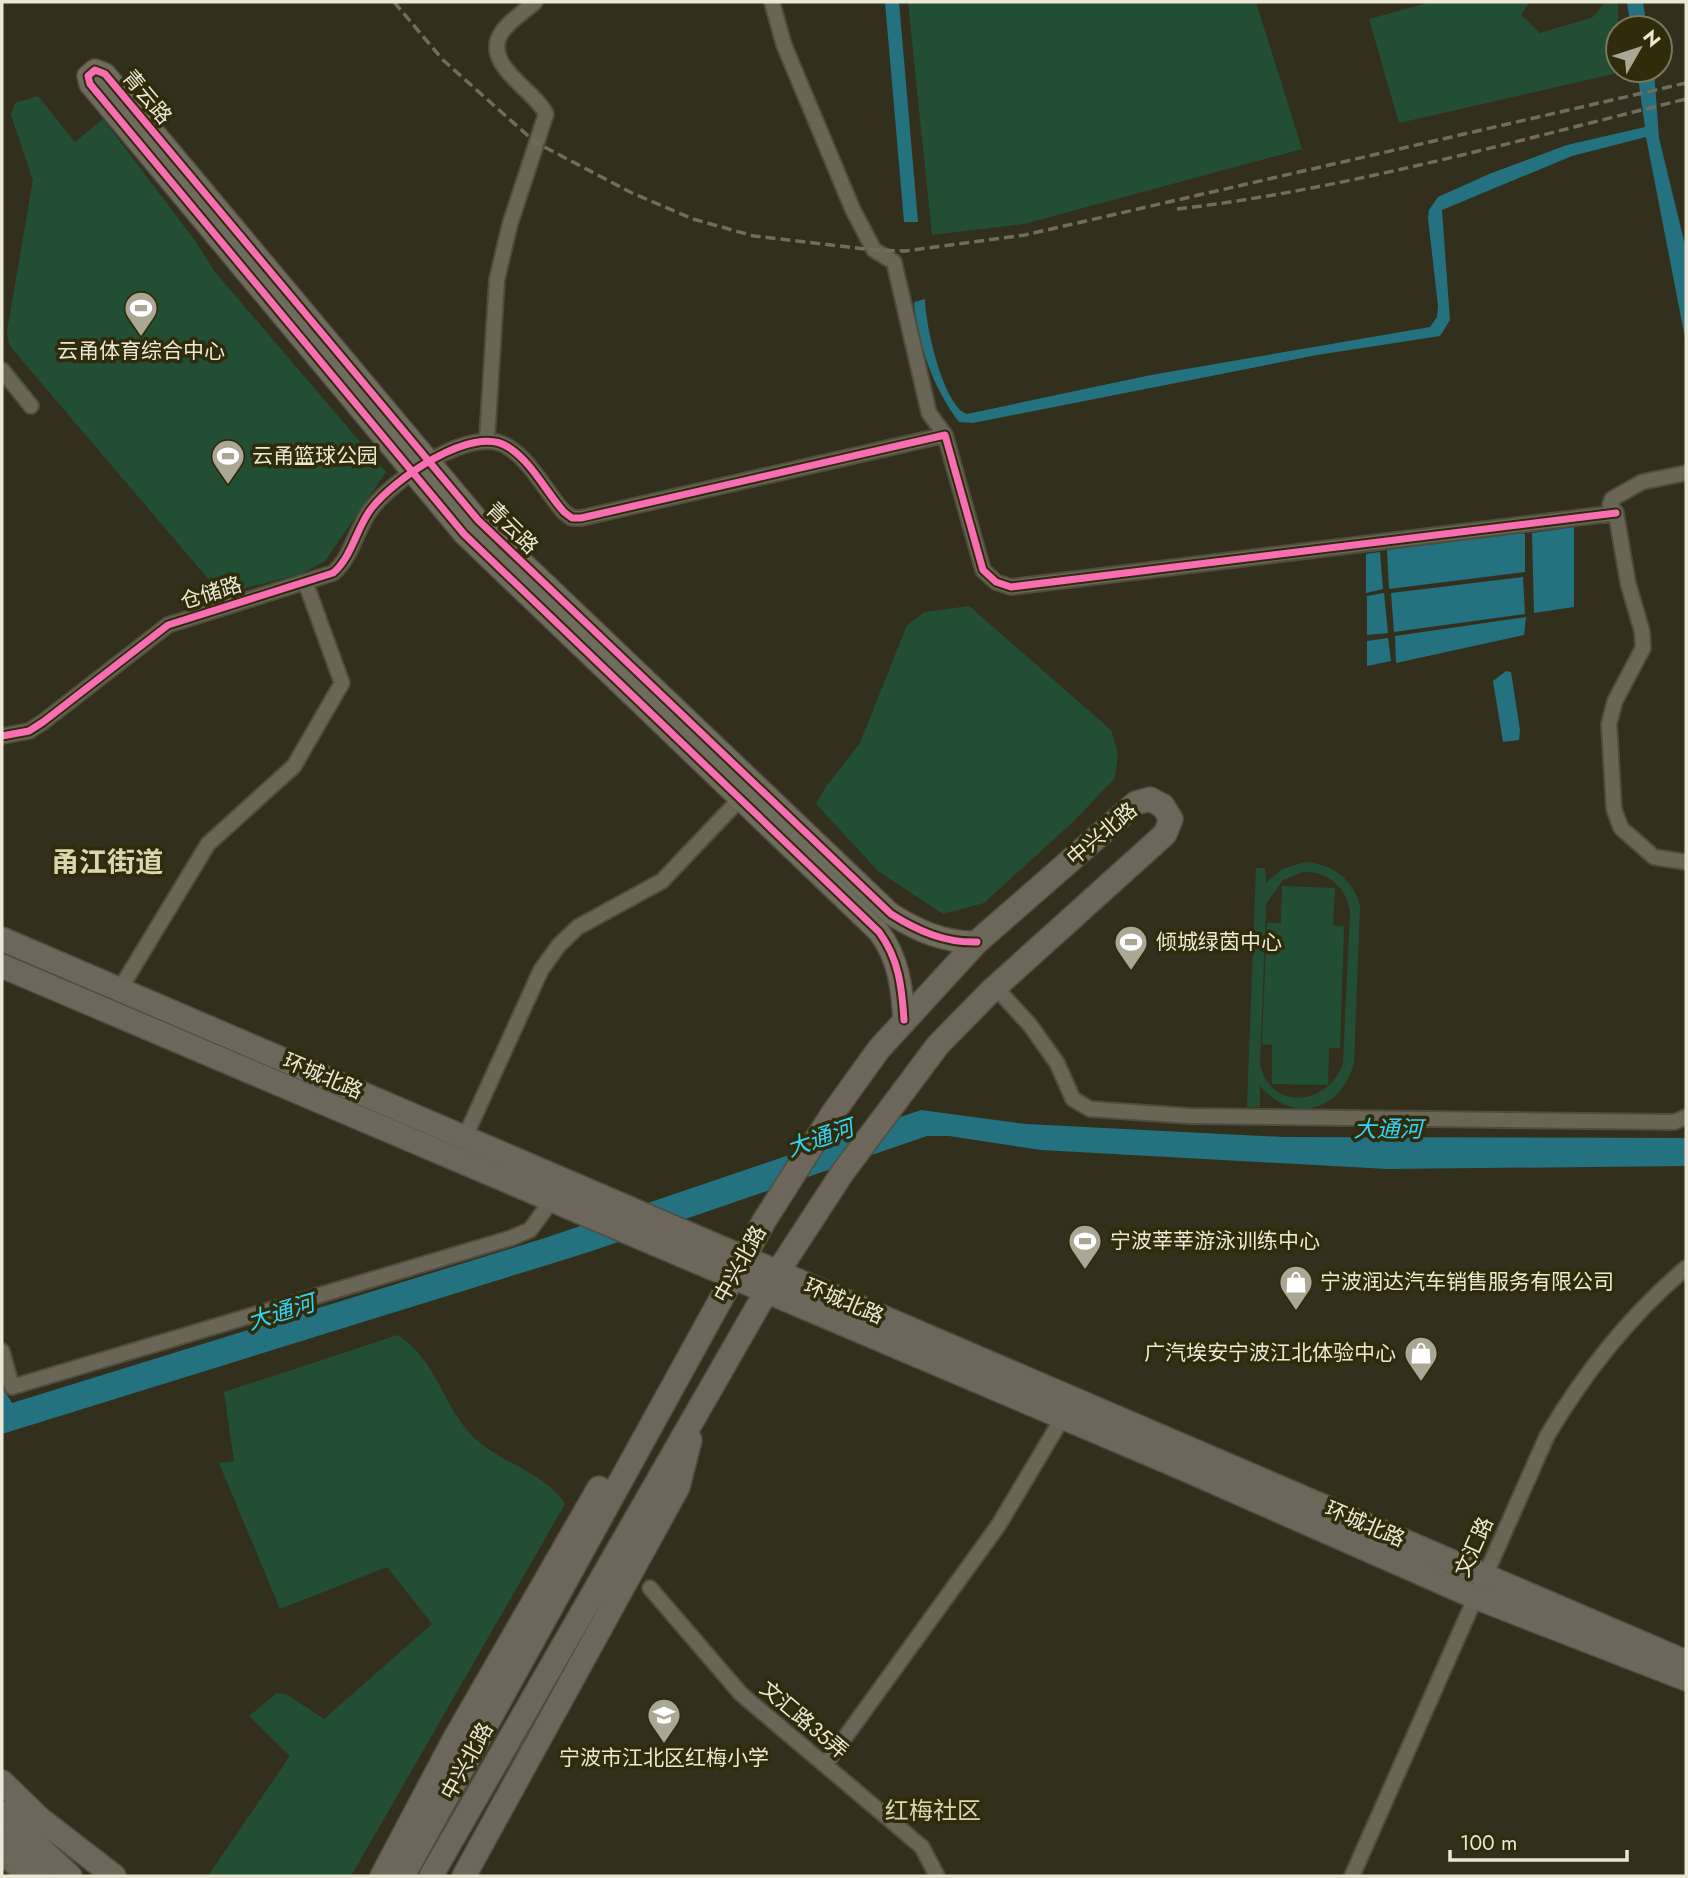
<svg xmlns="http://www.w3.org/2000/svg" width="1688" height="1878" font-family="Jost,'Noto Sans SC',sans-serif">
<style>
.green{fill:#224f34;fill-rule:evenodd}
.water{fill:#247180}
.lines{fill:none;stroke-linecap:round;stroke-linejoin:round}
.street-casing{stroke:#504d3e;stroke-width:18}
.secondary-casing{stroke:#504d3e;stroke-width:24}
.primary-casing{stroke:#504d3e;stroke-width:26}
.street{stroke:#696658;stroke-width:14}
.secondary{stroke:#6f6b5e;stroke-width:21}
.primary{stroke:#6d665a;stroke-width:23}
.rail{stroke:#6f6d60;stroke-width:3.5;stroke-dasharray:10 5;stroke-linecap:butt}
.cycleway-casing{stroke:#302b0a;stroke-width:11}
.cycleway{stroke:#f96db3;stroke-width:7}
.labels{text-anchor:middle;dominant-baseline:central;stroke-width:7;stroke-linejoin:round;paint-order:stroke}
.street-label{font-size:21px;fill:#ebe8d5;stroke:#302b0a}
.poi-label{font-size:21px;fill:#ebe8d5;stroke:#302b0a;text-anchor:start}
.water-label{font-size:23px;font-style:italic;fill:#32d4f7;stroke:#302b0a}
.quarter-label{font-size:24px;fill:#dbd5b0;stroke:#302b0a}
.district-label{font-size:28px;font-weight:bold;fill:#dbd5b0;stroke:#302b0a}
</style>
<rect width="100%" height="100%" fill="#332f1d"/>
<!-- green -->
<path class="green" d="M908,2H1256L1302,149L1024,224L932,235Z
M1431,2H1530L1521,15L1540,33L1593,17L1605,2H1618V70L1622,72L1399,123L1369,19Z
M38,96L75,142L103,119L196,242L215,272L386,472L325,561L301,574L221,594L9,345L7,331L33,180L11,115L15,103Z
M969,606L1111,730L1118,754L1115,778L1075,820L984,903L943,914L878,871L816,804L825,788L860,743L907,625L925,612Z
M1305,862C1333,864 1352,879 1360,905L1354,1063C1341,1111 1294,1125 1260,1086V1107H1247L1256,868H1265L1266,883L1282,869ZM1303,872C1328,871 1347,887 1350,912L1343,1063C1329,1106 1270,1112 1260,1064L1266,904L1283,880Z
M1282,886L1335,888L1333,925L1344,926L1340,1048H1329L1328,1085L1272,1084V1045L1262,1044L1267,923H1281Z
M398,1335C436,1361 440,1397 467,1430C493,1462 544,1470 565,1504L351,1876H208L290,1756L249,1716L277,1693L286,1694L324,1719L432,1624L387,1567L280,1609L219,1463L234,1461L224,1392Z"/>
<!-- water -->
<path class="water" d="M885,2H899L918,222H904Z
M1627,2H1643L1647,28H1631Z
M1637,70H1654L1659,138L1686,249V343L1646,137L1572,156L1442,210L1450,320L1440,336L1317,355L973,423L959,422C933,388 918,344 914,302L925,299C925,323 943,406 967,414L1151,375L1430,327L1437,317L1438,306L1428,218L1429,210L1438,197L1489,174L1567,145L1645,127Z
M1574,527V607L1534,613L1532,533Z
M1522,533L1525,534V572L1389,589L1387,550Z
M1380,552L1383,589L1366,593V554Z
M1523,577L1525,614L1394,632L1391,593Z
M1384,593L1388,633L1367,635V596Z
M1526,617L1524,635L1396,663L1395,636Z
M1388,638L1391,661L1367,666V641Z
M1506,671L1511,672L1520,730L1519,740L1503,742L1493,681Z
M921,1110L1026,1124L1284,1137L1686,1138V1166L1387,1169L1041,1150L949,1136H927L589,1252L2,1434V1387L12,1403L548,1237Z"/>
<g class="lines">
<defs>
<path id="street" d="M772,2L784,45L853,210L874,250L894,262L929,413L945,435
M2,370L31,406
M487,439L497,279L510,224L546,114C535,90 480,64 502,32C509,21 525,11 535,2
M1686,473L1642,482L1612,499L1610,505L1616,513L1628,583L1642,631L1643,648L1615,701L1609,724L1614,809L1621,828L1654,857L1686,862
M2,736L29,731L43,722L168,625L333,573C352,557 356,529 371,509C393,480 473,423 508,447C531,461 546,492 564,512L572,518H581L945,435L983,570L996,582L1011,587L1616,513
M996,988L1030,1025L1057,1063L1073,1099L1090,1109L1190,1116L1674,1122L1686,1117
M120,989L208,844L294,766L342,683L306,584
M465,1137L541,970L559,945L578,927L662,881L740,799
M2,1351L12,1387L511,1238L530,1230L552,1200
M650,1588L741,1694L922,1847L937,1876
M825,1765L998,1526L1063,1417
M2,1857L22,1876
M1352,1876L1547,1436C1585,1372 1629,1316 1686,1268"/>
<path id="secondary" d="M904,1020C902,988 899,959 879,932L464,534L90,84L88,76L95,70L105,74L478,520L891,914C918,931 945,943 977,942"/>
<path id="primary" d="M2,939L1686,1662
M2,966L1182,1468L1475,1597L1686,1679
M2,1782L39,1818L114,1876
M2,1813L70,1876
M2,1842L39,1876
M382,1876L455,1738L599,1488
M403,1876L764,1221L833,1113L879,1049L977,942L1136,803L1150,799L1163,806L1171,819L1165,834L991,991L938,1045L843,1172L777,1273L431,1876
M464,1876L678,1487L690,1440"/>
</defs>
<!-- street casing -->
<use href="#street" class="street-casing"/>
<!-- secondary casing -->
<use href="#secondary" class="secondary-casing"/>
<!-- primary casing -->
<use href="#primary" class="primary-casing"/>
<!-- street -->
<use href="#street" class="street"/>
<!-- secondary -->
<use href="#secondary" class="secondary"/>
<!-- primary -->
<use href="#primary" class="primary"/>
<!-- rail -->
<path class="rail" d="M394,2L443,60L535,142L632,193L693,219L754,236L874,250L905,251L1025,235L1686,83
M1177,209C1349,189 1518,140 1686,99"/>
<defs>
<path id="cycleway" d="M2,736L29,731L43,722L168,625L333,573C352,557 356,529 371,509C393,480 473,423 508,447C531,461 546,492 564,512L572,518H581L945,435L983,570L996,582L1011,587L1616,513
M904,1020C902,988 899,959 879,932L464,534L90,84L88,76L95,70L105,74L478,520L891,914C918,931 945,943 977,942"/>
</defs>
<!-- cycleway casing -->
<use href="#cycleway" class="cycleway-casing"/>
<!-- cycleway -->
<use href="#cycleway" class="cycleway"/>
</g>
<!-- icons -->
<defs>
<symbol id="stadium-pin" viewBox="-11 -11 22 30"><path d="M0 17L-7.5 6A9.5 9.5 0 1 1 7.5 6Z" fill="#aba795" stroke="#302b0a"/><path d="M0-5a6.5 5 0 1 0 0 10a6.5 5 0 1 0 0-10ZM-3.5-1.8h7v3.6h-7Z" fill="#fff"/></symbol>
<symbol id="shop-pin" viewBox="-11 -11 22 30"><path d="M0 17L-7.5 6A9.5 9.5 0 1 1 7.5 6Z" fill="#aba795" stroke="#302b0a"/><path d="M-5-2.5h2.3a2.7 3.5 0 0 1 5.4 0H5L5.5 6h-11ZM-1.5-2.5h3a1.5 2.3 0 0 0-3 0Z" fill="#fff"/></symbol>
<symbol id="school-pin" viewBox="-11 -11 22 30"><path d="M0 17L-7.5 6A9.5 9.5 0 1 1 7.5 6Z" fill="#aba795" stroke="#302b0a"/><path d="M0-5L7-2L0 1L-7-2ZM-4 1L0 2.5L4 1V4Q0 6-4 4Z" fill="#fff"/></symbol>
</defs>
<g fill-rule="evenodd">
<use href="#stadium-pin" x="122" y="289" width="38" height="52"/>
<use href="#stadium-pin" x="209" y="437" width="38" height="52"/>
<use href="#stadium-pin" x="1112" y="923" width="38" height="52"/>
<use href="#stadium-pin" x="1066" y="1222" width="38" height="52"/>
<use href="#shop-pin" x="1277" y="1263" width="38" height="52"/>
<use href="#shop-pin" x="1402" y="1334" width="38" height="52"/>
<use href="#school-pin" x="645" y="1696" width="38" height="52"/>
</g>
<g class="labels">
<!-- street labels -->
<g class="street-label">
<text transform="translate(147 97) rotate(50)">青云路</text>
<text transform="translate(512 528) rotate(45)">青云路</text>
<text transform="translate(211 593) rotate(-17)">仓储路</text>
<text transform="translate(1102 834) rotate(-40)">中兴北路</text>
<text transform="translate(323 1076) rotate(23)">环城北路</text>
<text transform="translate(740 1264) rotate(-61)">中兴北路</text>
<text transform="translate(844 1301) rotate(23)">环城北路</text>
<text transform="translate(1365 1524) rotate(23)">环城北路</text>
<text transform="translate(1474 1547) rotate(-66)">文汇路</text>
<text transform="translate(804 1720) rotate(40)">文汇路35弄</text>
<text transform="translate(467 1761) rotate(-61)">中兴北路</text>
</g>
<!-- poi labels -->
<g class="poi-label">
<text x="141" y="351" text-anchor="middle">云甬体育综合中心</text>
<text x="252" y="456">云甬篮球公园</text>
<text x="1156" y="942">倾城绿茵中心</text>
<text x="1110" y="1241">宁波莘莘游泳训练中心</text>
<text x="1320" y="1282">宁波润达汽车销售服务有限公司</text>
<text x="1396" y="1353" text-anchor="end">广汽埃安宁波江北体验中心</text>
<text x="664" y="1758" text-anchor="middle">宁波市江北区红梅小学</text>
</g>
<!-- water labels -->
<g class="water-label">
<text x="1388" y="1129">大通河</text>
<text transform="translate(820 1138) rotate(-19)">大通河</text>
<text transform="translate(281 1312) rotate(-17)">大通河</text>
</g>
<!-- quarter labels -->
<g class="quarter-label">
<text x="933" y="1810">红梅社区</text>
</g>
<!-- district labels -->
<g class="district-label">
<text x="107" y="862">甬江街道</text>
</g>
</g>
<!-- border -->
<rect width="1688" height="1878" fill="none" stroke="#ebe8d5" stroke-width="7"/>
<!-- north arrow -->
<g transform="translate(1639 49) rotate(51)"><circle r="33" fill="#302b0a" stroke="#7b775b" stroke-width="2"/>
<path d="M0-5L12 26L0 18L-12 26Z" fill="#aba795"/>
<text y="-10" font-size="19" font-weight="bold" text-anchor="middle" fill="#ebe8d5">N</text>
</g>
<!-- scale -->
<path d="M1450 1850v10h177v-10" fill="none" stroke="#ebe8d5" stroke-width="3.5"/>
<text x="1460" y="1850" font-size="21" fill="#ebe8d5" stroke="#302b0a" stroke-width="5" paint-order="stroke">100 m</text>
</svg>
